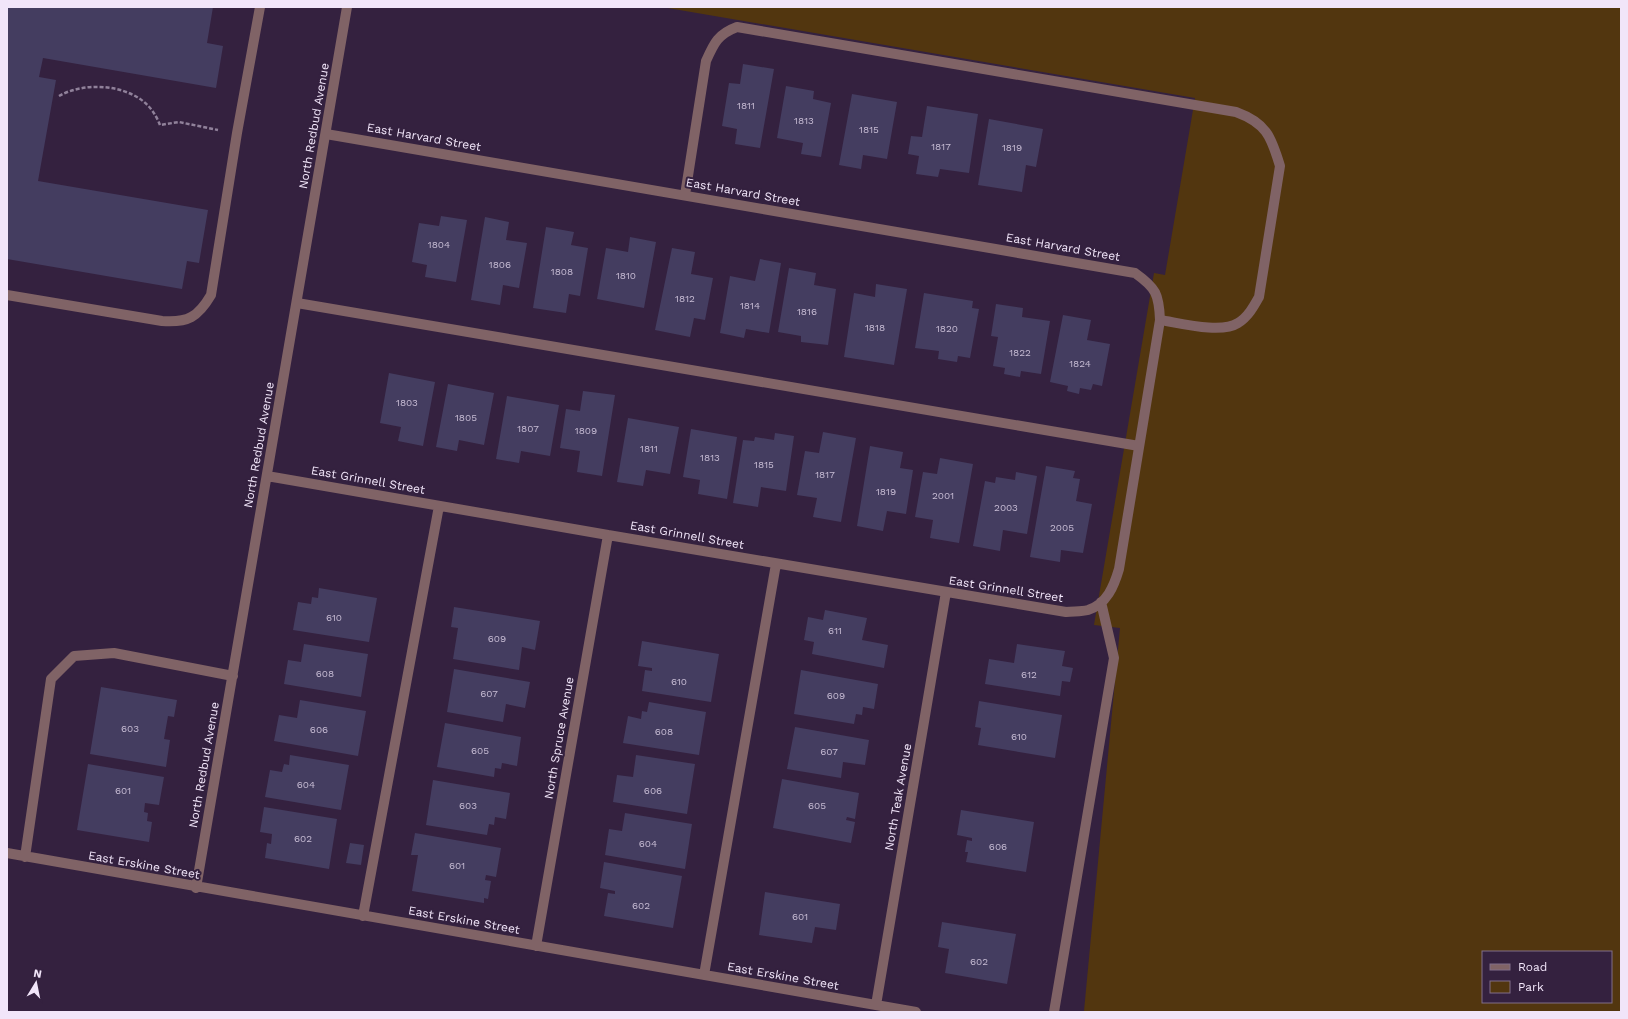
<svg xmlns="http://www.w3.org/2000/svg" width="1628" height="1019" font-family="'Work Sans',sans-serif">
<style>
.green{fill:#52360f;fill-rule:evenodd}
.building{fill:#443d60}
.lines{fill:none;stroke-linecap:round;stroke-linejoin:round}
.path{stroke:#90819a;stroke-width:2.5;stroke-dasharray:4 2;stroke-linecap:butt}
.minor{stroke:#806366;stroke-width:10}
.labels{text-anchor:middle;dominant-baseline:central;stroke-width:4;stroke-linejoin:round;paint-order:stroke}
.number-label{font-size:10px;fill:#c6bbd3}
.street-label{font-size:12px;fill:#f1e5f9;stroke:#34213f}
</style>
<rect width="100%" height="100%" fill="#34213f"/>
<!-- green -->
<path class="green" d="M662,7H1621V1012L1084,1011L1120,628L1094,625L1154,273L1165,275L1195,98ZM1483,952H1611V1002H1483Z"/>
<!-- building -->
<path class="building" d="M7,7H213L207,43L223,46L216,88L43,58L39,77L56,80L38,181L208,210L199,263L187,261L182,289L7,259Z
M743,64L774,69L760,148L735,144L737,129L722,126L729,83L740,84Z
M786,86L814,91L813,99L831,103L821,157L801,154L803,143L777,138Z
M852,94L897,102L887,159L863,155L861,169L839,165Z
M927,106L978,114L969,173L940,169L938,177L916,174L919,156L908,154L911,136L922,137Z
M989,119L1043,129L1036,167L1026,165L1022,192L978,185Z
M441,216L467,220L456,282L425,277L427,265L412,262L419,223L439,226Z
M485,217L509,222L506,240L527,243L519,288L503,285L500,305L471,300Z
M546,227L574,232L571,245L588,248L580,296L569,294L566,313L533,308Z
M630,237L656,242L644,308L597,299L606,248L628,252Z
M672,248L695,252L691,274L713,278L705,320L694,318L690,337L655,330Z
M760,259L781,263L769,333L746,329L744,338L720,333L730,276L755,281Z
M789,268L816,273L814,285L836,289L828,345L801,342V336L778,332Z
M876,284L907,289L894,365L844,357L854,293L875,297Z
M924,293L973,301L972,308L979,309L970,358L958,356L957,362L938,359L939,351L915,348Z
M996,304L1023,308L1022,317L1050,321L1041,374L1021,371L1020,377L1004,374L1005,368L993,366L998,337L991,336Z
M1063,315L1091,320L1087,340L1110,344L1102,386L1093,384L1091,390L1080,388L1079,394L1067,391L1068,386L1050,382Z
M389,373L435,382L423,446L398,441L401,427L380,423Z
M448,384L494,393L484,445L459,440L457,451L436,447Z
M583,391L615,395L602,476L577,472L580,451L560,448L566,409L580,411Z
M507,396L559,405L550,456L521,451L519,463L496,459Z
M628,418L679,427L670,474L646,470L643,486L617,482Z
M691,429L737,437L727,499L698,494L700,480L683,477Z
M823,432L856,438L841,522L813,517L817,498L797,495L805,451L819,453Z
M775,433L794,436L786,491L761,487L758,507L733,503L743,440L754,441L755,437L774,440Z
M870,446L903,452L900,468L913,470L906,514L887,511L883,531L857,526Z
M940,458L973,464L959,543L930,538L933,520L915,517L923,472L937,474Z
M1046,466L1075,471L1073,478L1080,479L1076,501L1092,504L1083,553L1061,550L1060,562L1030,557Z
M1016,472L1037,476L1027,534L1003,530L1000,551L973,546L985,481L995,483L996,477L1015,480Z
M319,588L377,598L369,642L293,630L298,602L311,604L312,597L318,598Z
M454,607L540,621L535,650L522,647L519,670L453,659L458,628L451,627Z
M825,610L867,618L862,640L888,645L884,668L812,654L814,642L804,640L808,617L823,620Z
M642,641L719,654L711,702L642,691L645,670L652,671V668L638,666Z
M304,644L368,654L361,697L284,684L288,660L301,662Z
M1017,644L1065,651L1062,666L1073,668L1070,682L1062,681L1060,696L985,684L989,659L1014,663Z
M454,669L530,682L525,708L506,704L503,722L447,712Z
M801,670L878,684L874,709L863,707L862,715L856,714L854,724L794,714Z
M101,687L177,700L174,717L168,716L164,739L170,740L166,767L90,754Z
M300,700L366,711L358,756L274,741L279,715L297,718Z
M979,701L1062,715L1055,758L978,745L981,728L975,727Z
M649,702L706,712L699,755L623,743L628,716L641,719L642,711L647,712Z
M445,723L521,737L517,766L502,763L501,769L495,768L494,777L437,767Z
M795,727L869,740L865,765L843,762L841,778L787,769Z
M290,755L349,765L341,810L265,797L270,770L282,772L284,764L289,765Z
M636,755L695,764L687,814L613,802L617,775L633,777Z
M88,764L164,777L159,805L145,803L144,812L148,813L147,821L152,822L149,842L77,830Z
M782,779L859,793L855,819L847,817L846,820L855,822L851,843L773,828Z
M433,780L510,793L506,819L495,817L494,825L489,824L487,835L426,825Z
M264,807L337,819L329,869L265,858L267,843L271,844L272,834L260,832Z
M961,810L1034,822L1026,872L966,862L968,852H965L967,840L972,841V838L957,835Z
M625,813L692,824L685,869L605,855L609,829L622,831Z
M415,833L501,848L496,877L486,875L485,880L491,881L488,899L484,898V903L412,891L418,855H411Z
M350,843L364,845L361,865L346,863Z
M604,862L682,876L673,928L604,916L608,893L615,894V891L600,888Z
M765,892L840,904L836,930L815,927L812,943L759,935Z
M942,922L1016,934L1007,984L945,973L949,949L938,947Z"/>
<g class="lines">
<!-- path -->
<path class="path" d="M59,96C85,81 131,84 151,109C155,114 158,120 160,125L179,122L218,130"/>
<!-- minor -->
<path class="minor" d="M685,195L706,61C714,43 718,34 737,27L1236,112C1266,123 1271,136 1280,166L1259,297C1254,306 1248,317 1238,323C1221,334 1180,323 1160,320
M7,295L162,321C188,323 198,317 211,295L237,133L260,7
M297,303L1139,446
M267,476L608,535L1066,612C1073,611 1081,612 1088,610C1107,604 1114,586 1119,569L1160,320C1159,294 1156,288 1135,273L326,134
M7,853L916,1012
M25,857L51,679L74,656L114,653L233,676
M196,888L347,7
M363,916L439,506
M536,946L608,535
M704,975L776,564
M876,1005L946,592
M1054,1012L1114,658L1101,602"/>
</g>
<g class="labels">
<!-- number labels -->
<g class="number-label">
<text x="746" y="105">1811</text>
<text x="804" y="120">1813</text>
<text x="869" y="129">1815</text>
<text x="941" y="146">1817</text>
<text x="1012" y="147">1819</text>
<text x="439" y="244">1804</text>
<text x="500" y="264">1806</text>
<text x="562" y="271">1808</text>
<text x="626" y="275">1810</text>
<text x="685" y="298">1812</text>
<text x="750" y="305">1814</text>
<text x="807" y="311">1816</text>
<text x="875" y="327">1818</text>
<text x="947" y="328">1820</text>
<text x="1020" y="352">1822</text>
<text x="1080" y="363">1824</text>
<text x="407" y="402">1803</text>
<text x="466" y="417">1805</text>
<text x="528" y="428">1807</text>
<text x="586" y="430">1809</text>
<text x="649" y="448">1811</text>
<text x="710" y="457">1813</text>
<text x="764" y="464">1815</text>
<text x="825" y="474">1817</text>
<text x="886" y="491">1819</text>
<text x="943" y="495">2001</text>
<text x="1006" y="507">2003</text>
<text x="1062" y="527">2005</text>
<text x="334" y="617">610</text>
<text x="835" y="630">611</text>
<text x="497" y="638">609</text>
<text x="325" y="673">608</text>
<text x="1029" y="674">612</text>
<text x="679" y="681">610</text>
<text x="489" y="693">607</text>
<text x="836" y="695">609</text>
<text x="130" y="728">603</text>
<text x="319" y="729">606</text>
<text x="664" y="731">608</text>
<text x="1019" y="736">610</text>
<text x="480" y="750">605</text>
<text x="829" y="751">607</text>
<text x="306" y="784">604</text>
<text x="123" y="790">601</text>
<text x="653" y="790">606</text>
<text x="468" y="805">603</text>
<text x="817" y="805">605</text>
<text x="303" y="838">602</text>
<text x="648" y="843">604</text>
<text x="998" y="846">606</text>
<text x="457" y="865">601</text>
<text x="641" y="905">602</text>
<text x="800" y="916">601</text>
<text x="979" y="961">602</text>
</g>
<!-- street labels -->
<g class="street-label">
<text transform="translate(314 126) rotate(-80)">North Redbud Avenue</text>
<text transform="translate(424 137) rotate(10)">East Harvard Street</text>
<text transform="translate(743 192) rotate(10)">East Harvard Street</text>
<text transform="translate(1063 247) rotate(10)">East Harvard Street</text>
<text transform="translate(259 445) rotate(-80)">North Redbud Avenue</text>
<text transform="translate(368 480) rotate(10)">East Grinnell Street</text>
<text transform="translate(687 535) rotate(10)">East Grinnell Street</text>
<text transform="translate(1006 589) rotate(9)">East Grinnell Street</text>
<text transform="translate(559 738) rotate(-80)">North Spruce Avenue</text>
<text transform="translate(204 765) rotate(-80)">North Redbud Avenue</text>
<text transform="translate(898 797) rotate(-80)">North Teak Avenue</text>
<text transform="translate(144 865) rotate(10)">East Erskine Street</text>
<text transform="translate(464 920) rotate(10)">East Erskine Street</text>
<text transform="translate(783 976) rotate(10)">East Erskine Street</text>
</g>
</g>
<!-- border -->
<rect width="1628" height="1019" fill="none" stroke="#f1e5f9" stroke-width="16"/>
<!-- legend -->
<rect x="1482" y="951" width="130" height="52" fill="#34213f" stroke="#806f89"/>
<rect x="1490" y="964" width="20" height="6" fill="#806366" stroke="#806f89"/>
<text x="1518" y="971" font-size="12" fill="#f1e5f9">Road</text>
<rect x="1490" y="981" width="20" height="12" fill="#52360f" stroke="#806f89"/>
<text x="1518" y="991" font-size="12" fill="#f1e5f9">Park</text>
<!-- north arrow -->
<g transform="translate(36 983) rotate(10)" stroke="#34213f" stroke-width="3" paint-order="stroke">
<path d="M0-3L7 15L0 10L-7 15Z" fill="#f1e5f9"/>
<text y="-6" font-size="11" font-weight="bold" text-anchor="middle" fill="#f1e5f9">N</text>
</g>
</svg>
